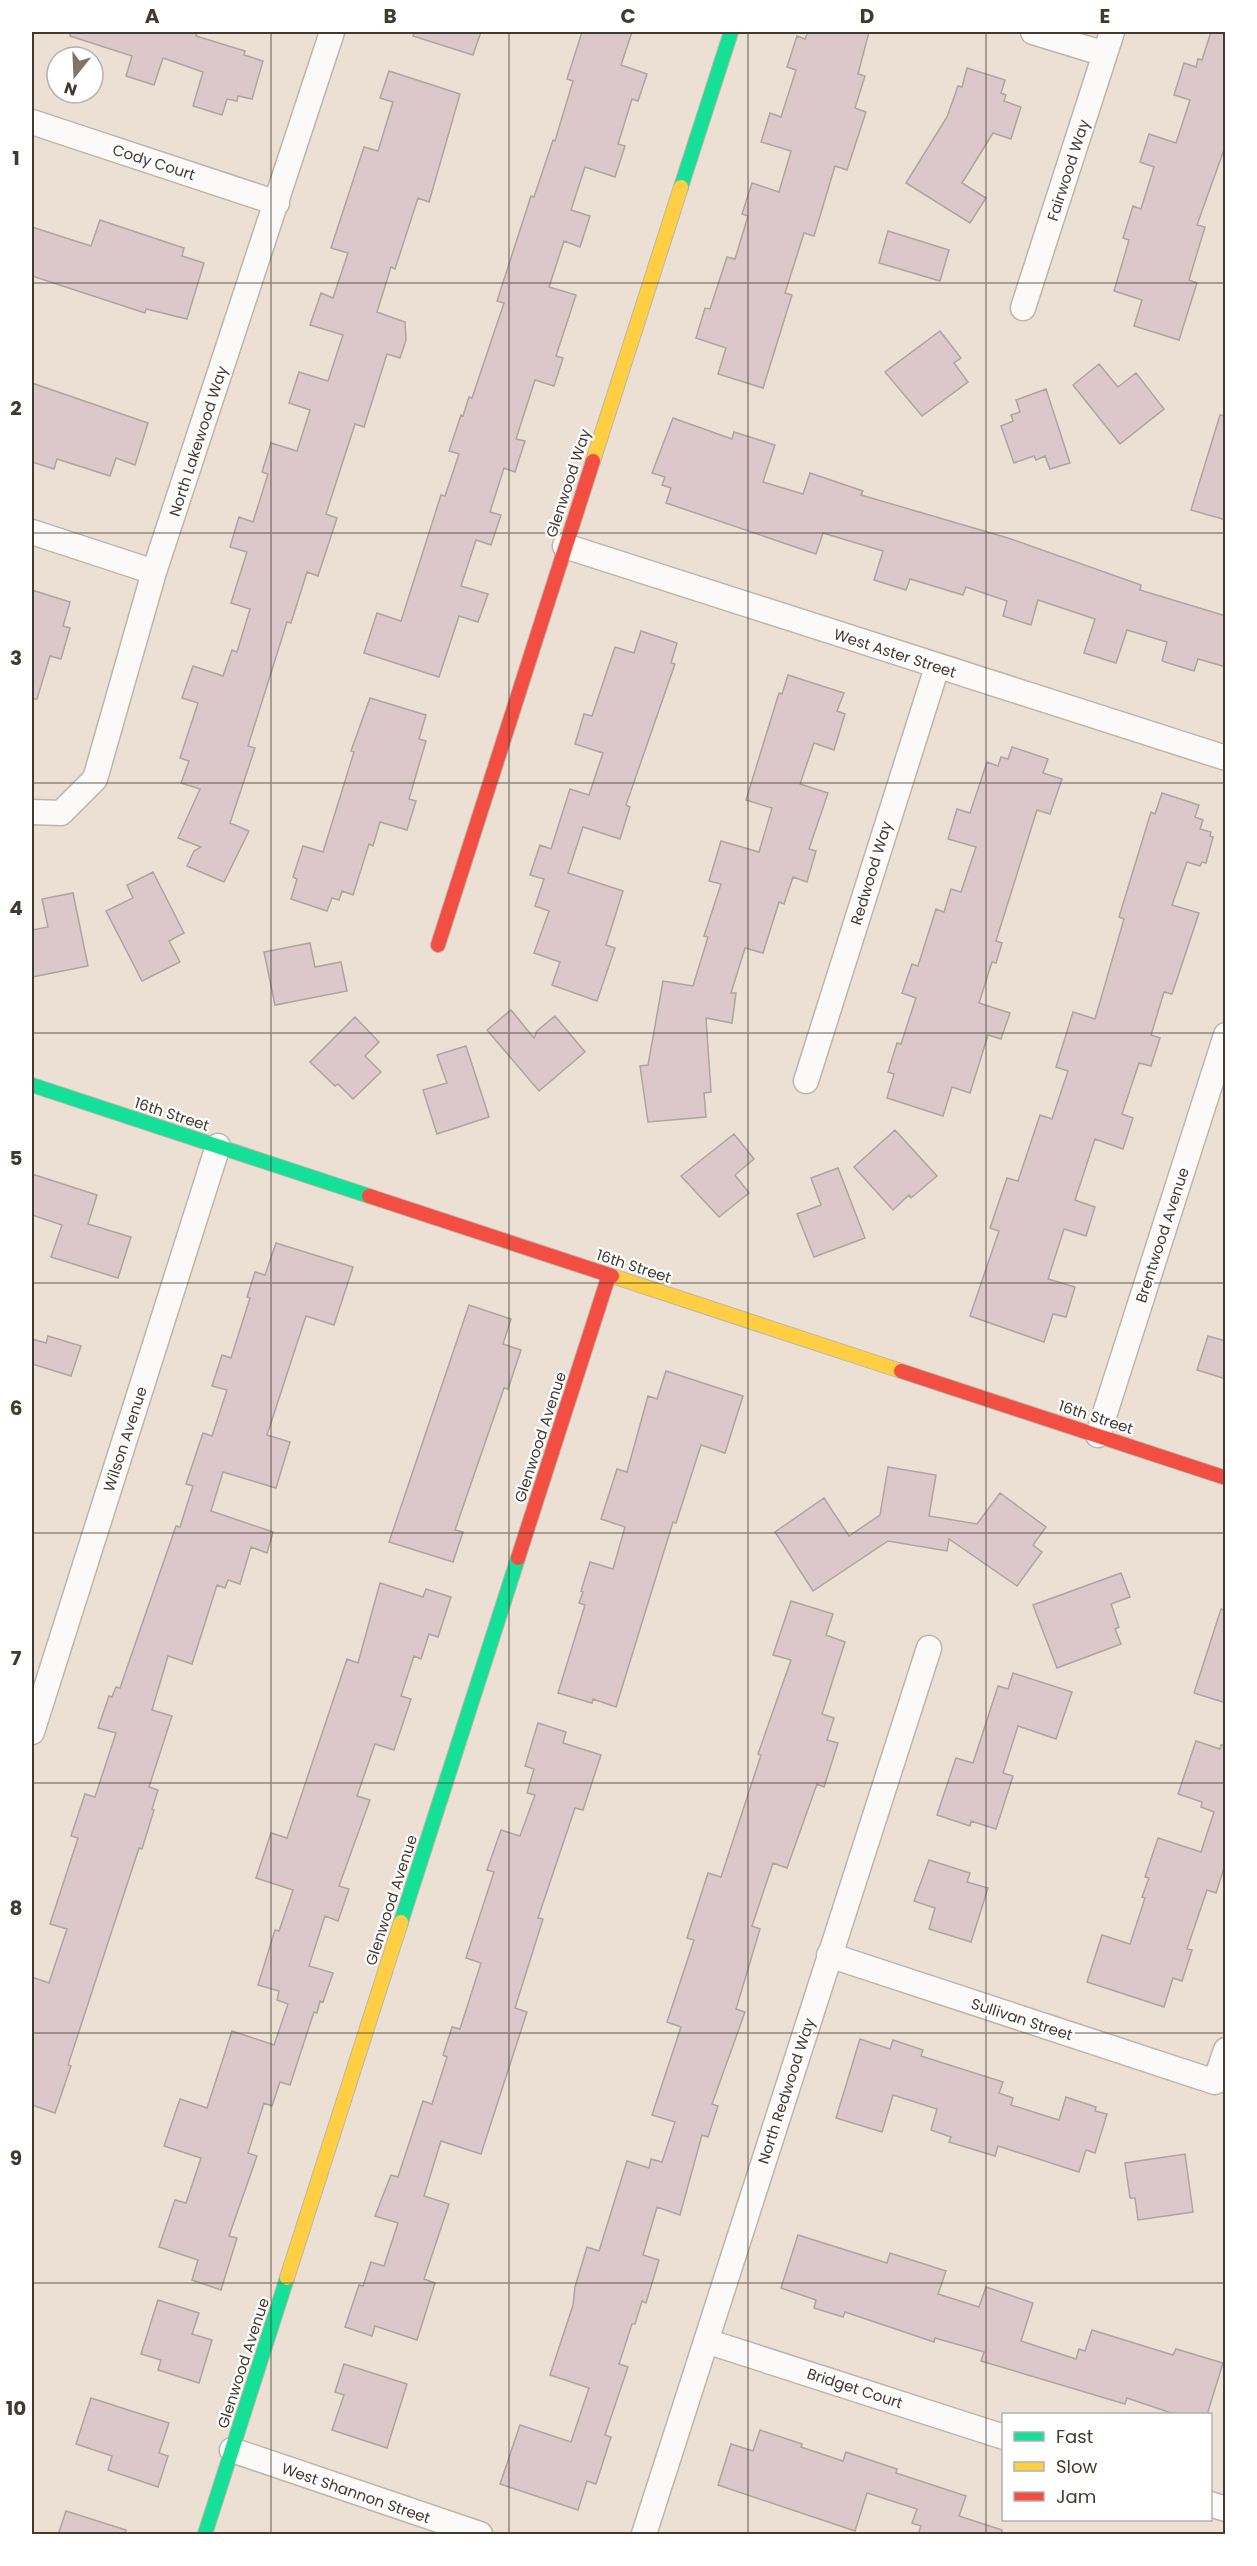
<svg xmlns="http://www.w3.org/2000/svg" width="1257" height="2566" font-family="Poppins,sans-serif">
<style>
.building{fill:#dcc8ca;stroke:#aea4a0;stroke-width:1.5}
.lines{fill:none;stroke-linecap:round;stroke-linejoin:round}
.street-casing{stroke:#bdb5ab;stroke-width:27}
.fast-casing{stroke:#bdb5ab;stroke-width:16}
.slow-casing{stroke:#bdb5ab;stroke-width:16}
.jam-casing{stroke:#bdb5ab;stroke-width:16}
.street{stroke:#fcfaf9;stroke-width:24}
.fast{stroke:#16e098;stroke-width:14}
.slow{stroke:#ffcf43;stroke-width:14}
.jam{stroke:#f24e42;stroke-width:14}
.grid{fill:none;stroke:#423a31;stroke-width:1.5;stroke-opacity:0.55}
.labels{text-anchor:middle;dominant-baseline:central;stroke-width:4.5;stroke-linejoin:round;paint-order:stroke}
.street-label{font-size:15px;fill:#423a31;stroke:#fff}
.neatline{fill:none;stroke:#423a31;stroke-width:2}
.grid-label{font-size:20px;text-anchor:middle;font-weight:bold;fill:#423a31}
</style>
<rect width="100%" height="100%" fill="#ece0d4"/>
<!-- building -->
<path class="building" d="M71,32H197L196,36L245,51L244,55L263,61L252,99L238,96L237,101L227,99L222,115L193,106L203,72L163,58L154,85L126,76L132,56L70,36Z
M414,32H481L473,55L413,36Z
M582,32H632L621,65L647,74L638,101L632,99L618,144L625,146L615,177L585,167L571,210L590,216L580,247L564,241L549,287L576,295L556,356L563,358L554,386L535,380L516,439L525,441L515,472L504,468L490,512L501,515L491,545L476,540L461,586L488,594L478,622L459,616L439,677L364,653L377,613L401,621L441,495L445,496L459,454L449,451L461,415L463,416L469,397L472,398L504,303L497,301L531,196L534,197L553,140L555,141L573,81L567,79Z
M808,32H869L858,74L865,76L855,108L866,112L847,170L835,166L814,236L804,233L785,293L792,295L763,388L718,374L726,348L696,338L705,308L710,309L727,257L735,259L748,216L742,214L752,183L779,192L791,151L761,142L770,113L781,117L796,70L787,67L797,36L805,39Z
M1211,32H1226V144L1197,225L1205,227L1189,280L1197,283L1179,340L1134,326L1142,300L1114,291L1129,240L1123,238L1133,206L1141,209L1154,167L1140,162L1149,134L1176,143L1190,100L1174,95L1184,63L1196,67L1198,59L1202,60Z
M967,68L1005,80L1001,93L1006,95L1004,101L1021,107L1011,139L993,133L962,183L986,198L970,223L906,183L947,117L958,86L962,87Z
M389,71L460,94L429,202L418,198L395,269L391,267L377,312L405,322L406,340L400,358L387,354L364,427L355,424L326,514L337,518L318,576L307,572L291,623L287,622L248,746L255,748L230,823L249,831L224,882L187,866L194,851L201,847L178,838L200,789L181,783L189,761L180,758L198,703L182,698L193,666L223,676L232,650L237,652L250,609L231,603L247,552L230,547L239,517L253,522L268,474L262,472L271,443L297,451L310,410L289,403L299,372L328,381L343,335L310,325L321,293L333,298L348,253L331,248L364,147L378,151L393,102L380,98Z
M100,220L184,248L182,256L204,263L187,319L146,309L145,313L32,276V227L91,246Z
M888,231L949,250L940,281L879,263Z
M940,331L961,358L954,363L968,382L922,416L885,372Z
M1099,364L1118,387L1136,373L1164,409L1120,444L1073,385Z
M32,383L148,423L135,465L116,458L110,476L57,459L54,469L32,462Z
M1046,389L1070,463L1050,469L1045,456L1036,460L1034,456L1014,463L1001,426L1013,421L1011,415L1020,412L1016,400Z
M1220,415L1226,416V520L1191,510Z
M673,418L732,439L734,432L775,445L763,482L803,494L810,473L863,491L861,495L1008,538L1141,585L1140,590L1226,616V667L1198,659L1194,671L1162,661L1167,642L1127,630L1116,663L1084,653L1095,619L1038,600L1031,625L1003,616L1007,601L966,587L963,595L910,579L906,590L874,580L883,551L823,533L816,554L666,503L671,488L662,485L665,477L652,473Z
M32,590L70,602L63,626L70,628L61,659L50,656L37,699H32Z
M641,631L677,643L671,663L675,664L626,805L630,807L620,839L583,827L568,873L623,891L606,945L615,948L597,1001L552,985L560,962L534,953L549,911L535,906L544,879L530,875L540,845L551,849L570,789L589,795L603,753L575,744L584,714L592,716L615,647L634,653Z
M788,675L844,693L837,711L845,714L834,750L814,743L800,784L828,793L809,849L816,851L807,882L793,877L784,904L779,902L763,953L745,948L731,993H736L732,1023L706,1018L711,1092L704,1093L706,1117L648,1122L640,1066L648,1065L663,981L693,986L708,937L704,936L721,884L709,881L721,841L759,852L772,808L746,800L779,693L782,694Z
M370,698L426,715L419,739L426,741L409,799L416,801L407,830L380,822L373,846L369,844L353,895L342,891L339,900L332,898L327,911L291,899L297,879L293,877L303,846L323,852L354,752L351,751Z
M1012,747L1048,759L1043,773L1062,779L1050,814L1037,810L996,941L1002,943L996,963L992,962L979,1003L1010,1013L1001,1039L988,1035L970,1093L952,1087L943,1116L887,1098L894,1074L888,1072L897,1043L901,1044L916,998L902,993L912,964L918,966L936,909L944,912L951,889L961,892L976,847L948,839L957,809L970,813L987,762L998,766L1001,757L1008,759Z
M1162,793L1199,805L1195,817L1203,820L1200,829L1211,832L1210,836L1213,837L1206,863L1202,862L1200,866L1187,862L1172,905L1199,913L1172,994L1164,992L1151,1035L1160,1038L1151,1066L1139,1063L1122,1114L1133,1118L1123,1149L1095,1139L1075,1200L1095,1207L1086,1236L1064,1229L1048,1279L1075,1287L1066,1317L1053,1314L1044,1342L970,1316L999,1231L990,1228L1007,1178L1018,1181L1040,1115L1052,1119L1068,1071L1056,1067L1073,1012L1095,1019L1124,919L1119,917L1151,812L1155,814Z
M153,872L184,933L169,941L180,962L142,981L106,911L133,898L127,885Z
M73,893L88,966L32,977V930L48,927L42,899Z
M310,943L315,967L341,962L347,991L275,1005L264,952Z
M511,1010L534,1038L537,1031L555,1016L585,1052L539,1091L487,1030Z
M355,1017L379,1042L365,1056L381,1072L353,1099L338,1084L335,1086L310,1062Z
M466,1046L489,1117L437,1134L423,1090L447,1083L437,1055Z
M895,1130L937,1176L911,1198L909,1195L893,1210L854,1167Z
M734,1134L754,1159L735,1175L749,1193L719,1217L681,1176Z
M838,1168L865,1238L814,1257L797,1214L821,1205L811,1178Z
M32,1174L97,1195L88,1224L131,1237L118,1278L51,1257L62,1225L32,1215Z
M276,1243L353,1267L334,1325L306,1316L267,1435L290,1442L276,1488L223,1472L211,1511L273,1532L267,1553L251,1547L240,1584L228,1580L225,1588L217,1585L192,1664L168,1656L152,1710L172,1716L149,1787L158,1790L152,1809L154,1810L142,1849L139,1848L68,2065L71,2066L55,2113L32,2105V1977L49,1983L67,1929L50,1924L78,1838L71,1836L85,1794L95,1797L116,1733L98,1728L109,1696L112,1697L116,1687L120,1688L176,1526L180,1527L193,1486L186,1484L203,1433L212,1436L227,1390L212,1386L222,1355L231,1358L250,1298L247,1297L255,1272L265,1275Z
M469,1305L511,1319L503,1344L521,1350L508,1389L504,1388L455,1530L463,1532L453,1562L389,1542Z
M48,1336L81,1346L71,1376L32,1364V1339L46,1343Z
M1208,1336L1226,1341V1379L1197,1370Z
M666,1371L743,1396L725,1453L701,1445L676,1523L673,1522L616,1707L593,1699L592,1703L558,1693L585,1605L579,1603L583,1592L581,1591L590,1562L613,1569L625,1527L601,1519L617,1469L627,1472L648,1396L657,1399Z
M888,1467L936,1475L929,1516L977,1524L1000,1493L1046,1527L1033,1545L1042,1552L1017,1586L949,1539L947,1551L888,1541L813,1591L775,1532L824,1498L849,1536L880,1515Z
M1121,1573L1130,1597L1111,1604L1119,1627L1115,1629L1121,1644L1057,1668L1033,1605Z
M380,1583L423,1597L426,1589L451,1597L438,1637L429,1634L421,1659L414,1656L401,1696L411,1699L394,1750L375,1744L357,1796L370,1800L339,1886L349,1889L338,1921L325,1916L309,1966L333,1973L323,2002L320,2001L317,2013L314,2012L290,2085L280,2082L272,2106L264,2103L248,2153L257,2156L229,2236L237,2238L221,2290L192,2280L198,2260L159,2247L175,2200L186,2203L201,2158L164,2146L180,2099L207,2108L232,2031L274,2045L288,2004L277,2000L279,1991L258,1985L275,1930L279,1931L293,1890L256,1878L271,1833L287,1838L347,1659L358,1663Z
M791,1601L833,1614L826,1635L845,1642L822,1714L834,1718L827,1740L838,1743L824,1787L817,1784L787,1868L773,1863L752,1926L760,1929L736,2009L745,2012L712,2104L718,2106L708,2137L702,2135L680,2215L657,2207L643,2255L659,2260L646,2303L642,2301L635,2324H632L619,2364L628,2367L605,2435L611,2437L596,2484L587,2481L578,2510L500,2484L520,2425L571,2442L589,2388L550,2375L573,2305L575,2287L587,2247L599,2251L627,2161L649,2168L651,2159L662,2162L675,2122L652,2115L681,2027L667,2022L694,1940L687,1938L708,1873L721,1877L761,1755L758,1754L791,1660L773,1655Z
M1221,1609L1226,1610V1703L1194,1693Z
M1013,1673L1072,1692L1056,1739L1018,1726L1003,1773L1013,1776L996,1829L971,1821L970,1826L937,1815L956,1758L973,1763L998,1686L1008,1689Z
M538,1723L566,1732L563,1743L601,1755L583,1810L575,1808L538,1918L543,1919L515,2008L527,2012L481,2154L441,2141L424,2196L449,2204L424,2279L435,2283L417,2340L375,2326L372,2336L345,2327L359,2285L363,2286L371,2262L384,2266L398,2223L375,2216L391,2175L398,2177L423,2101L432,2104L447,2057L443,2055L452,2027L460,2029L481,1963L466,1958L494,1872L487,1870L501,1830L520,1836L535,1795L527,1793L534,1769L525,1766Z
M1196,1741L1220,1749L1221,1745H1226V1862L1216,1893L1207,1890L1187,1949L1192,1950L1182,1981L1173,1978L1164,2007L1087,1982L1102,1935L1130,1944L1145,1898L1142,1897L1149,1878L1145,1877L1158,1838L1201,1852L1214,1812L1201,1807L1202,1802L1178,1794Z
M929,1860L970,1873L967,1882L988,1888L971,1942L929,1929L935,1908L914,1901Z
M860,2039L890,2049L893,2040L923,2050L921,2056L1003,2082L999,2093L1013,2098L1011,2105L1059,2120L1066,2097L1096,2107L1095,2111L1107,2114L1095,2153L1086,2150L1079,2172L998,2146L995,2156L949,2142L951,2137L931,2130L937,2109L893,2095L882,2132L836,2118Z
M1185,2154L1193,2212L1138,2220L1135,2198H1130L1125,2163Z
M798,2235L887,2263L890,2253L946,2271L938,2294L979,2307L986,2287L1033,2303L1021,2341L1076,2359L1079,2349L1085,2351L1092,2330L1173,2355L1176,2349L1223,2363L1207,2415H1177L1127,2398L1125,2404L981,2361L984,2352L935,2338L934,2342L845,2312L843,2317L814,2308L816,2300L781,2288Z
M158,2300L199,2313L192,2334L212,2340L199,2383L158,2370L161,2360L141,2354Z
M344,2364L407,2384L387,2448L332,2430L344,2395L335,2392Z
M91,2398L169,2423L159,2453L168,2456L158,2487L108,2470L112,2456L76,2444Z
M760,2430L802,2444L801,2447L843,2461L846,2452L897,2469L896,2473L966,2496L959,2516L1002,2530L1001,2535H918L921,2526L912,2523L917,2509L867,2493L855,2531L718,2485L731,2444L753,2451Z
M66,2511L126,2530L125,2535H58Z"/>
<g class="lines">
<defs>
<path id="street" d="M1033,32L1105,54
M32,122L277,203
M1023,308L1112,32
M32,532L154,572
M565,546L1226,758
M32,812L61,813L95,779L154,572L332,32
M806,1081L937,667
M1098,1435L1226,1035
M32,1732L218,1146
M829,1955L1215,2082L1226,2050
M706,2341L1004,2437
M232,2450L480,2534
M1210,2504L1226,2509
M644,2534L929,1648"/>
<path id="fast" d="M681,187L731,32
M32,1085L369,1196
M401,1922L518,1558
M205,2534L287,2278"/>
<path id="slow" d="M593,461L681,187
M612,1276L901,1371
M287,2278L401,1922"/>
<path id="jam" d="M438,945L593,461
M369,1196L612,1276
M901,1371L1226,1478
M518,1558L609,1275"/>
</defs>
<!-- street casing -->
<use href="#street" class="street-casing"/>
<!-- fast casing -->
<use href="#fast" class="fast-casing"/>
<!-- slow casing -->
<use href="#slow" class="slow-casing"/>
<!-- jam casing -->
<use href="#jam" class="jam-casing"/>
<!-- street -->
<use href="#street" class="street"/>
<!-- fast -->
<use href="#fast" class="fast"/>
<!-- slow -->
<use href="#slow" class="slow"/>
<!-- jam -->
<use href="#jam" class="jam"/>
</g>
<!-- grid -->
<path class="grid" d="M271,32V2534M509,32V2534M748,32V2534M986,32V2534M32,283H1226M32,533H1226M32,783H1226M32,1033H1226M32,1283H1226M32,1533H1226M32,1783H1226M32,2033H1226M32,2283H1226"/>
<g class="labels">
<!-- street labels -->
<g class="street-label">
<text transform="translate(154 162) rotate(18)">Cody Court</text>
<text transform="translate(1068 170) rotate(-72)">Fairwood Way</text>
<text transform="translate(198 441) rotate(-72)">North Lakewood Way</text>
<text transform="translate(568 483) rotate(-72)">Glenwood Way</text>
<text transform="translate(895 653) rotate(18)">West Aster Street</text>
<text transform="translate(871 873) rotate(-73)">Redwood Way</text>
<text transform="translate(172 1114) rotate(18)">16th Street</text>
<text transform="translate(1162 1235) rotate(-72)">Brentwood Avenue</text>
<text transform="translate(634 1266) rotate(18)">16th Street</text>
<text transform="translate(1096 1417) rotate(18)">16th Street</text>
<text transform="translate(540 1437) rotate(-72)">Glenwood Avenue</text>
<text transform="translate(125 1439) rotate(-72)">Wilson Avenue</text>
<text transform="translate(391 1900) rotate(-72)">Glenwood Avenue</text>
<text transform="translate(1022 2019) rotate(18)">Sullivan Street</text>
<text transform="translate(786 2091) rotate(-72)">North Redwood Way</text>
<text transform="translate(243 2363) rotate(-72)">Glenwood Avenue</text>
<text transform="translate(855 2388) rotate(18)">Bridget Court</text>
<text transform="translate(356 2493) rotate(19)">West Shannon Street</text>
</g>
</g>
<!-- border -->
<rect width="1257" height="2566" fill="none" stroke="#ffffff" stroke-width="66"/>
<!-- legend -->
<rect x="1002" y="2413" width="210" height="108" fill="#ffffff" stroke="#b3b0ad" stroke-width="1.5"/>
<rect x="1014" y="2432" width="30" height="9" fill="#16e098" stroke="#b3b0ad" stroke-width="1.5"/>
<text x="1056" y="2443" font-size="18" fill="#423a31">Fast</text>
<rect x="1014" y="2462" width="30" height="9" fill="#ffcf43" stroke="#b3b0ad" stroke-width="1.5"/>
<text x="1056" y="2473" font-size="18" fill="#423a31">Slow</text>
<rect x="1014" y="2492" width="30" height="9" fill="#f24e42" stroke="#b3b0ad" stroke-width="1.5"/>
<text x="1056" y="2503" font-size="18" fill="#423a31">Jam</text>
<!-- north arrow -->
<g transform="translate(75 75) rotate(198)"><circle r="28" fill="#ffffff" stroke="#b3b0ad" stroke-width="1.5"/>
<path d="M0-4.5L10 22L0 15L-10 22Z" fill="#7e746a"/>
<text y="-9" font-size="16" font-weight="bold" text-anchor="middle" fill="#423a31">N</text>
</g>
<rect x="33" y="33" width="1191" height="2500" class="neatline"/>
<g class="grid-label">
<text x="152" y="23">A</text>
<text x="390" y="23">B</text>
<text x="628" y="23">C</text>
<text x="867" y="23">D</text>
<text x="1105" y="23">E</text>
<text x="16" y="165">1</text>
<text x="16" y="415">2</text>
<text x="16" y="665">3</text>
<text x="16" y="915">4</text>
<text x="16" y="1165">5</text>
<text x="16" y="1415">6</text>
<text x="16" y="1665">7</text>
<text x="16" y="1915">8</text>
<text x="16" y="2165">9</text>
<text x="16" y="2415">10</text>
</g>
</svg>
